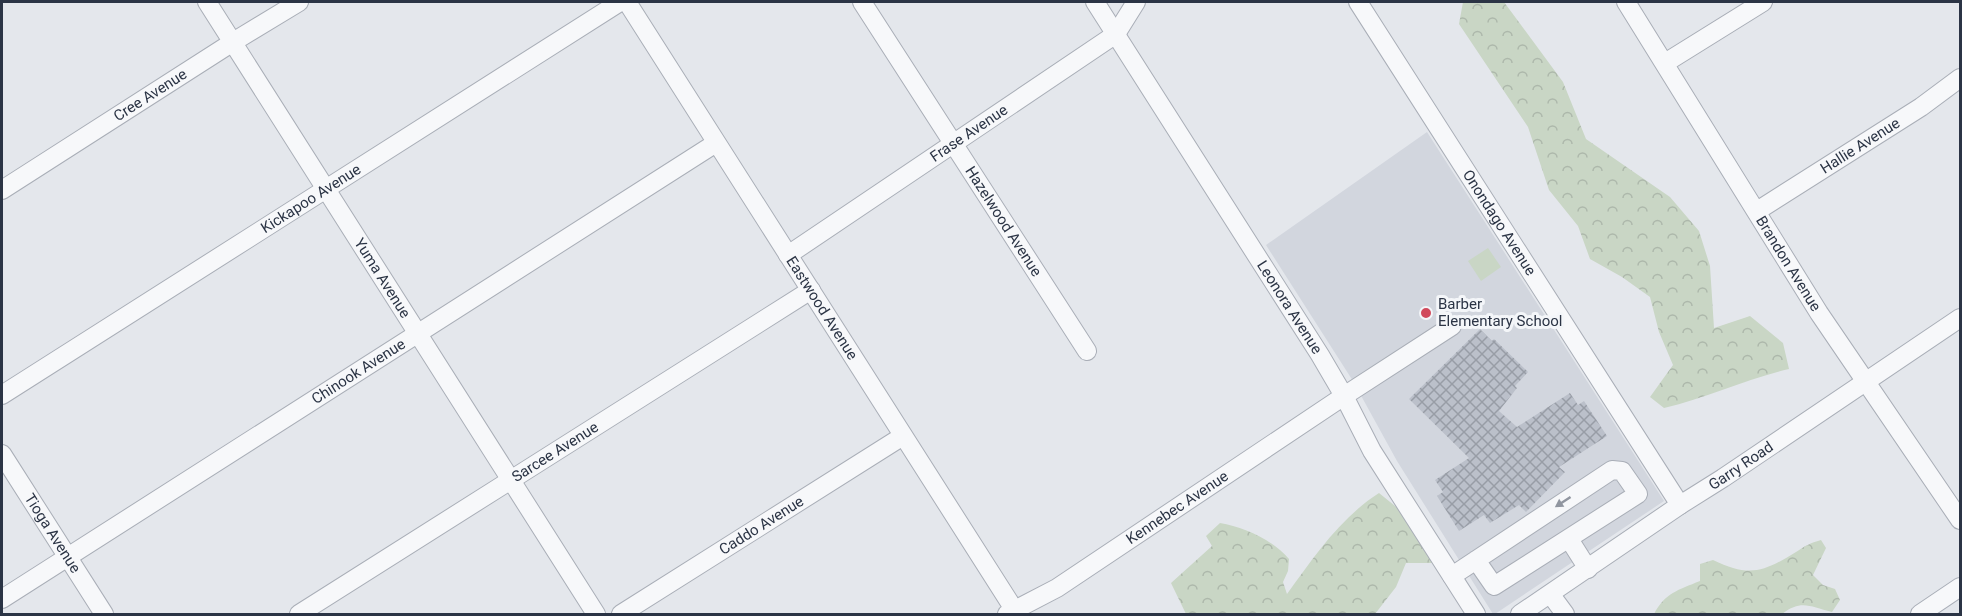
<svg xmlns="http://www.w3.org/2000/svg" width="1962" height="616" font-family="Roboto,sans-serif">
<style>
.built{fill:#d2d6de}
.forest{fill:url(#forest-crowns)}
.garden{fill:#c9d6c5}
.building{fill:url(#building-cross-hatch)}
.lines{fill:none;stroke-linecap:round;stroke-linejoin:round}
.minor-casing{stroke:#a9aeb7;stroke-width:20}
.minor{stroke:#f7f8fa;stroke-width:18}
.oneway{fill:#9196a0}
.poi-dot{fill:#d1495b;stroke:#f4f6f9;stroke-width:2}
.labels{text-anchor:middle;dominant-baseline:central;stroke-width:6;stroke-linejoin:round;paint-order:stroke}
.street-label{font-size:15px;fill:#2b3445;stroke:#f4f6f9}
.poi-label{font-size:15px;fill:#2b3445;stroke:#f4f6f9;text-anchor:start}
</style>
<defs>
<pattern id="forest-crowns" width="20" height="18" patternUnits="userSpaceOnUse" patternTransform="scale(1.5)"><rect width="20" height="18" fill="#c9d6c5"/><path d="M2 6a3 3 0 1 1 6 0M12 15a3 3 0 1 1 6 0" fill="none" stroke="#adb8ab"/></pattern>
<pattern id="building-cross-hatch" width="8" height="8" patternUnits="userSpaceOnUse" patternTransform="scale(1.5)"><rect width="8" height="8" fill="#bbc0ca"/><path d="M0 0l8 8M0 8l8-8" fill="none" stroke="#989da6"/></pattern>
</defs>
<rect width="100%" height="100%" fill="#e4e7ec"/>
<!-- built -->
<path class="built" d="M1427,132L1664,501L1495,614H1493L1397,461L1353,381L1266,245Z"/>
<!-- forest -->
<path class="forest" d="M1463,2H1504L1563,82L1586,139L1670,197L1699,231L1710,266L1714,328L1750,316L1783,343L1789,369C1746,379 1707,398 1664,408L1650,397L1673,365L1659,332L1650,297L1622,277L1590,259L1578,226L1549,190L1528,127L1459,24Z
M1379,493L1400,510L1434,563H1406L1396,587L1375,614H1186L1171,583L1212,546L1206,536L1220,523C1244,527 1273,540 1289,559L1288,571L1283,582L1287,594C1314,557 1340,518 1379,493Z
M1821,540L1826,548L1813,575L1823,585L1835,589L1840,600L1832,612C1810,607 1802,599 1782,614H1654C1665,593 1678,590 1700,581V564L1713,560C1749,577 1762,573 1796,552C1805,546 1810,543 1821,540Z"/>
<!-- garden -->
<path class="garden" d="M1488,248L1501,267L1481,281L1468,261Z"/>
<!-- building -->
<path class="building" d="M1480,329L1492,341L1494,339L1528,372L1515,386L1517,388L1499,411L1517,427L1570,393L1578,405L1584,401L1607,436L1559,467L1565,472L1526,512L1519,505L1490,523L1484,515L1459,531L1437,496L1443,492L1435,480L1469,458L1409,399Z"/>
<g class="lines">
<defs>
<g id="minor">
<path id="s1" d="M207,2L596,614"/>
<path id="s2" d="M627,2L1017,614"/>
<path id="s3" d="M862,2L1087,351"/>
<path id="s4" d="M1095,2L1320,355L1344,396L1372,451L1476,614"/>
<path id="s5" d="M1358,2L1680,505"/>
<path id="s6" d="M1626,2L1819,313L1960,520"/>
<path d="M1665,63L1763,2"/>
<path id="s7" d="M2,190L233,42L299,2"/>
<path id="s8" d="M1757,211L1921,107L1960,78"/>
<path id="s9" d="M788,255L1116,34L1136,2"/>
<path id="s10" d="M2,395L620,2"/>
<path id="s11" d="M2,454L104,614"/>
<path d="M1569,539L1588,569"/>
<path d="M1452,576L1612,470L1622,471L1638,494L1494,586L1476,560"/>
<path d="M1551,595L1565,614"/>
<path id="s12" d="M2,599L716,143"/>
<path id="s13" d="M299,614L811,290"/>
<path id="s14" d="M621,614L903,436"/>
<path id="s15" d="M1007,614L1057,588L1344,396L1452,326"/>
<path id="s16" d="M1520,614L1680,505L1723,478L1960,318"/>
<path d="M1920,614L1960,587"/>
</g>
</defs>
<!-- minor casing -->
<use href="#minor" class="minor-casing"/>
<!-- minor -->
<use href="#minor" class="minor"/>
</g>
<!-- one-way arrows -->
<defs><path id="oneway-solid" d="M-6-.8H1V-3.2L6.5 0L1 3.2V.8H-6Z" transform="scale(1.5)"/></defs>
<use class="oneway" href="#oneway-solid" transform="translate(1563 502) rotate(147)"/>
<!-- markers -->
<circle class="poi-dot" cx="1426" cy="313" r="6"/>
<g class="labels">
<!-- street labels -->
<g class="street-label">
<text stroke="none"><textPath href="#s7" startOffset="176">Cree Avenue</textPath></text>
<text stroke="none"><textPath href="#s9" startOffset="218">Frase Avenue</textPath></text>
<text stroke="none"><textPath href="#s8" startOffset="122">Hallie Avenue</textPath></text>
<text stroke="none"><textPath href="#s10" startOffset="366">Kickapoo Avenue</textPath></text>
<text stroke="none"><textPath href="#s3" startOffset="261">Hazelwood Avenue</textPath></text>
<text stroke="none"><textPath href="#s5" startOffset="262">Onondago Avenue</textPath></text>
<text stroke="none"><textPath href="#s6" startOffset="308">Brandon Avenue</textPath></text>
<text stroke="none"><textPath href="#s1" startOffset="327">Yuma Avenue</textPath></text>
<text stroke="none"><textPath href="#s4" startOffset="362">Leonora Avenue</textPath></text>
<text stroke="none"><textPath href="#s2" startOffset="363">Eastwood Avenue</textPath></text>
<text stroke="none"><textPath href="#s12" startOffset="423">Chinook Avenue</textPath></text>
<text stroke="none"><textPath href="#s13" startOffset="303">Sarcee Avenue</textPath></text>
<text stroke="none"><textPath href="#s16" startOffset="266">Garry Road</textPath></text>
<text stroke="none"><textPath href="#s15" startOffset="201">Kennebec Avenue</textPath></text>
<text stroke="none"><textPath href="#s14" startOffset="166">Caddo Avenue</textPath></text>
<text stroke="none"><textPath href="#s11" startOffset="94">Tioga Avenue</textPath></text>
</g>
<!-- poi labels -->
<g class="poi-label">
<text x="1438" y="304">Barber<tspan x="1438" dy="17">Elementary School</tspan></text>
</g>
</g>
<!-- border -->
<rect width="1962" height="616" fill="none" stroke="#2b3445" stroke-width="6"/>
</svg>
